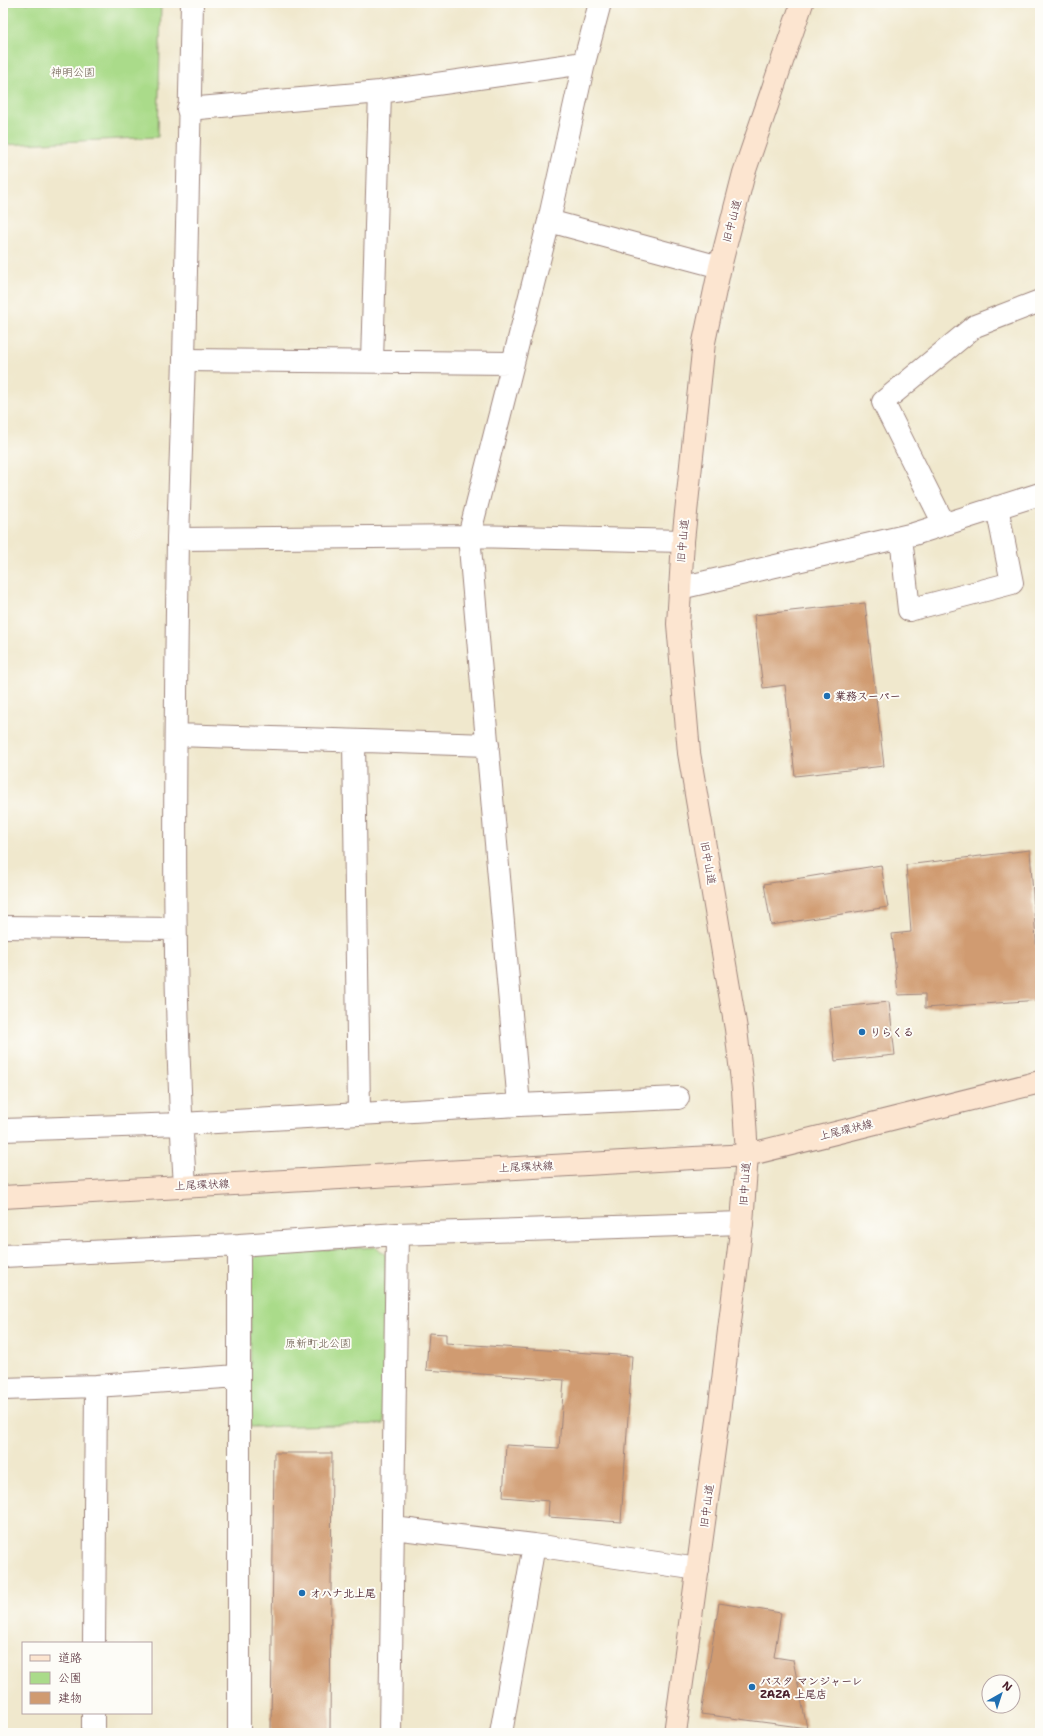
<svg xmlns="http://www.w3.org/2000/svg" width="1043" height="1736" font-family="'Shantell Sans','Klee One',sans-serif">
<style>
.green{fill:#aadb8a;stroke:#7a7d5a}
.building{fill:#d09b71}
.lines{fill:none;stroke-linecap:round;stroke-linejoin:round}
.minor-casing{stroke:#9d847c;stroke-width:24}
.tertiary-casing{stroke:#9d847c;stroke-width:24}
.secondary-casing{stroke:#9d847c;stroke-width:24}
.minor{stroke:#fff;stroke-width:22}
.tertiary{stroke:#fff;stroke-width:22}
.secondary{stroke:#fce5d0;stroke-width:22}
.poi-dot{fill:#1f6fb2;stroke:#fdfcf7;stroke-width:1.5}
.labels{text-anchor:middle;dominant-baseline:central;stroke-width:4;stroke-linejoin:round;paint-order:stroke}
.park-label{font-size:11px;fill:#675748;stroke:#fdfcf7}
.street-label{font-size:11px;fill:#4a1f2b;stroke:#fdfcf7}
.poi-label{font-size:11px;font-weight:bold;fill:#4a1f2b;stroke:#fdfcf7;text-anchor:start}
</style>
<rect width="100%" height="100%" fill="#fdfcf7"/>
<filter id="ink" filterUnits="userSpaceOnUse"><feTurbulence type="fractalNoise" baseFrequency=".025" numOctaves="2"/><feDisplacementMap in="SourceGraphic" scale="8" xChannelSelector="R" yChannelSelector="G"/><feConvolveMatrix kernelMatrix="1 2 1 2 8 2 1 2 1" color-interpolation-filters="sRGB"/></filter>
<filter id="wash" filterUnits="userSpaceOnUse"><feTurbulence type="fractalNoise" baseFrequency=".012" numOctaves="4" result="noise"/><feDisplacementMap in="SourceGraphic" scale="16" xChannelSelector="R" yChannelSelector="G"/><feGaussianBlur stdDeviation="0.9" result="paint"/><feColorMatrix in="noise" values="0 0 0 0 0 0 0 0 0 0 0 0 0 0 0 0 0 1.4 0 .05"/><feComposite in="paint" operator="in"/></filter>
<g filter="url(#wash)">
<rect width="100%" height="100%" fill="#f0e8cd"/>
<!-- green -->
<path class="green" d="M3,3H161L158,137L3,145Z
M376,1247L386,1255L384,1424L250,1427L251,1261L260,1253Z"/>
<g id="blocks">
<!-- building -->
<path class="building" d="M865,603L884,766L795,776L785,685L763,688L754,615Z
M1030,850L1040,1000L925,1008V994L898,995L892,934L911,932L906,865Z
M881,865L888,907L771,925L764,884Z
M889,1002L895,1055L835,1061L830,1008Z
M429,1333L446,1334V1343L632,1356L621,1522L548,1517L549,1501L503,1497L506,1445L559,1448L564,1380L426,1370Z
M274,1453H332L330,1733H271Z
M719,1603L781,1613L774,1657L793,1660L807,1728L701,1714Z"/>
</g>
</g>
<g filter="url(#ink)">
<use href="#blocks" fill-opacity="0" stroke="#9d847c" stroke-width="1"/>
<g class="lines">
<defs>
<path id="minor" d="M188,109L380,92L584,63
M549,221L720,267
M184,360L512,363
M372,361L380,92
M944,524L883,402L975,326L1040,301
M901,537L909,610L1012,583L997,507
M680,588L914,534L1040,494
M176,735L488,745
M354,741L359,1113
M3,927L175,929
M519,1105L469,536L549,221L584,63L600,3
M3,1130L181,1124L519,1105L678,1098
M185,1186C171,970 175,754 178,539L469,536L683,541
M3,1256L239,1245L397,1234L742,1223
M3,1389L96,1386L238,1376
M393,1528L534,1545L698,1569
M94,1643L96,1386
M93,1733V1713
M239,1733V1245
M390,1733L397,1234
M501,1733L534,1545"/>
<path id="tertiary" d="M178,539L184,360L192,3"/>
<path id="secondary" d="M3,1197L747,1155L1040,1082
M675,1733L719,1413L742,1223L747,1155L743,1090L736,1029L689,753L678,624L683,541L704,342L720,267L744,173L802,3"/>
</defs>
<!-- minor casing -->
<use href="#minor" class="minor-casing"/>
<!-- tertiary casing -->
<use href="#tertiary" class="tertiary-casing"/>
<!-- secondary casing -->
<use href="#secondary" class="secondary-casing"/>
<!-- minor -->
<use href="#minor" class="minor"/>
<!-- tertiary -->
<use href="#tertiary" class="tertiary"/>
<!-- secondary -->
<use href="#secondary" class="secondary"/>
</g>
</g>
<!-- markers -->
<g class="poi-dot">
<circle cx="827" cy="696" r="4"/>
<circle cx="862" cy="1032" r="4"/>
<circle cx="302" cy="1593" r="4"/>
<circle cx="752" cy="1687" r="4"/>
</g>
<g class="labels">
<!-- park labels -->
<g class="park-label">
<text x="73" y="72">神明公園</text>
<text x="318" y="1343">原新町北公園</text>
</g>
<!-- street labels -->
<g class="street-label">
<text transform="translate(732 221) rotate(-75)">旧中山道</text>
<text transform="translate(683 541) rotate(-85)">旧中山道</text>
<text transform="translate(708 863) rotate(80)">旧中山道</text>
<text transform="translate(846 1130) rotate(-14)">上尾環状線</text>
<text transform="translate(526 1167) rotate(-3)">上尾環状線</text>
<text transform="translate(745 1184) rotate(-86)">旧中山道</text>
<text transform="translate(202 1185) rotate(-3)">上尾環状線</text>
<text transform="translate(707 1506) rotate(-82)">旧中山道</text>
</g>
<!-- poi labels -->
<g class="poi-label">
<text x="835" y="696">業務スーパー</text>
<text x="870" y="1032">りらくる</text>
<text x="310" y="1593">オハナ北上尾</text>
<text x="760" y="1681">パスタ マンジャーレ<tspan x="760" dy="13">ZAZA 上尾店</tspan></text>
</g>
</g>
<!-- margin -->
<rect width="1043" height="1736" fill="none" stroke="#fdfcf7" stroke-width="16"/>
<!-- legend -->
<rect x="22" y="1642" width="130" height="72" fill="#fdfcf7" stroke="#b5a4a5"/>
<rect x="30" y="1655" width="20" height="6" fill="#fce5d0" stroke="#b5a4a5"/>
<text x="58" y="1662" font-size="12" fill="#4a1f2b">道路</text>
<rect x="30" y="1672" width="20" height="12" fill="#aadb8a" stroke="#b5a4a5"/>
<text x="58" y="1682" font-size="12" fill="#4a1f2b">公園</text>
<rect x="30" y="1692" width="20" height="12" fill="#d09b71" stroke="#b5a4a5"/>
<text x="58" y="1702" font-size="12" fill="#4a1f2b">建物</text>
<!-- north arrow -->
<g transform="translate(1001 1694) rotate(39)"><circle r="19" fill="#fdfcf7" stroke="#b5a4a5"/>
<path d="M0-3L7 15L0 10L-7 15Z" fill="#1f6fb2"/>
<text y="-6" font-size="11" font-weight="bold" text-anchor="middle" fill="#4a1f2b">N</text>
</g>
</svg>
